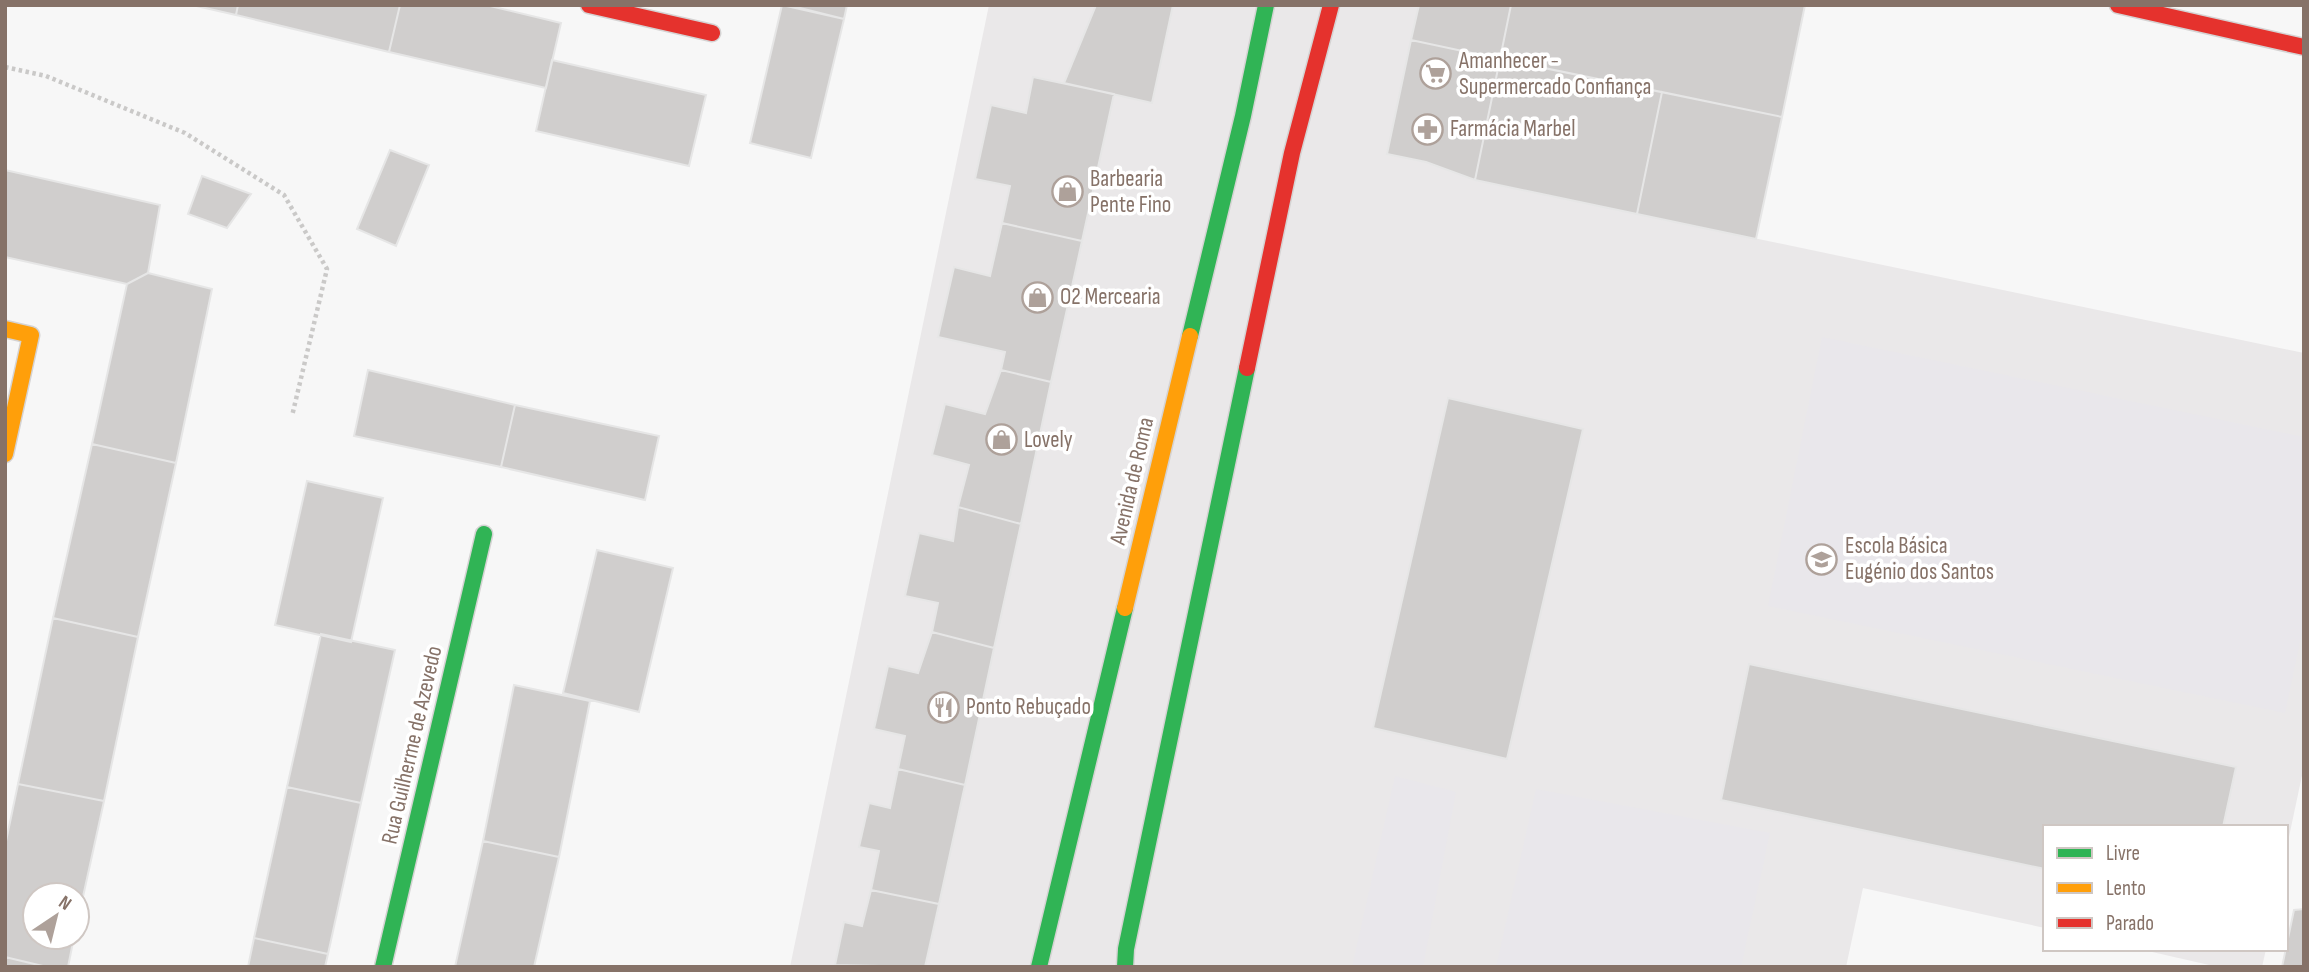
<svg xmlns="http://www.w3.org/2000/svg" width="2309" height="972" font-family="'Sofia Sans Condensed',sans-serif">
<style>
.built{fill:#eae8e9}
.green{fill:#e9e7eb}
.building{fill:#d0cecd;stroke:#e6e6e6;stroke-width:2}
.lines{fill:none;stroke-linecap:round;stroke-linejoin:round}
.fast-casing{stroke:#d5d3d3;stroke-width:19}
.slow-casing{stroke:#d5d3d3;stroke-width:19}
.jam-casing{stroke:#d5d3d3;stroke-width:19}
.path{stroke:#cac9c8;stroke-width:4.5;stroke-dasharray:3.5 3.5;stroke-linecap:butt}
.fast{stroke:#30b455;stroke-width:16}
.slow{stroke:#ff9f0a;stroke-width:16}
.jam{stroke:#e5322d;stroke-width:16}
.labels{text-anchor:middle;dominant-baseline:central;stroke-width:7;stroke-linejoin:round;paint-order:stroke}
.poi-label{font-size:23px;fill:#867268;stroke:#fff;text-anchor:start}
.street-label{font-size:23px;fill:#867268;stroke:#fff}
</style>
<rect width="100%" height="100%" fill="#f7f7f7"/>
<!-- built -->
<path class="built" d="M989,5H1602L1567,199L2304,353V766L2286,851V827H2045V928L1863,888L1846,967H790Z
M2139,949H2266L2262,967H2218Z"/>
<!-- green -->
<path class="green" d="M1822,337L2304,437V623L2285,713L1768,606Z
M1395,776L1456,792L1423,967H1352Z
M1536,789L1770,833L1741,967H1496Z"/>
<!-- building -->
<path class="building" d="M192,5H238L236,15Z
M238,5H400L389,52L236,15Z
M400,5H486L561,23L546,88L389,52Z
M782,5L844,19L811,158L750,143Z
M788,5H847L844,19Z
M1096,5H1173L1152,103L1064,83Z
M1419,5H1511L1500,59L1411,40Z
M1511,5H1805L1782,117L1500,59Z
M1411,40L1500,59L1475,180L1426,162L1387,154Z
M1500,59L1662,92L1637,214L1475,180Z
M552,60L706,95L689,166L536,131Z
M1033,77L1114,94L1082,241L1002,223L1010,186L975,179L991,105L1026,113Z
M1662,92L1782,117L1756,239L1637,214Z
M390,150L429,165L396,246L357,229Z
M5,170L160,205L148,273L127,284L5,257Z
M202,176L251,194L227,228L188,214Z
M1002,223L1082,241L1051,382L1001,370L1005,352L938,337L954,267L990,276Z
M148,273L212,289L176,463L92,444L127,284Z
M368,370L515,405L501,467L354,436Z
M1001,370L1051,382L1021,524L958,507L969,465L932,455L945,404L985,414Z
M1448,398L1583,429L1507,759L1373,728Z
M515,405L659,436L645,500L501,467Z
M92,444L176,463L138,637L53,618Z
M307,481L383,498L351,642L275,625Z
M958,507L1021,524L994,648L932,632L938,603L905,596L919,533L953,541Z
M597,550L673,568L639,712L563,693Z
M53,618L138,637L104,801L18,784Z
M932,632L994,648L965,785L898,769L905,736L874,729L888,666L918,673Z
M321,634L395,650L361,803L287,787Z
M1749,664L2236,767L2223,827H2045V869L1721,800Z
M514,685L590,701L559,857L483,841Z
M898,769L965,785L939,904L871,890L879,851L859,847L869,803L890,808Z
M18,784L104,801L77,924V895H35V937H74L68,967H47L5,957V846Z
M287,787L361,803L328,954L254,938Z
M483,841L559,857L534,967H455Z
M871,890L939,904L925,967L835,965L844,922L862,926Z
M2304,909V967H2282L2294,910Z
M254,938L328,954L325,967H248Z
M5,957L47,967H5Z"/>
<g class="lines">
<defs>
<path id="fast" d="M1190,336L1243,116L1266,5
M383,967L484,534
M1039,967L1125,608
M1125,967L1126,949L1247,368"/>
<path id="slow" d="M5,329L31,335L5,454
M1125,608L1190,336"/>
<path id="jam" d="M589,5L712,33
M2118,5L2304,47
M1247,368L1292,153L1331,5"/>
</defs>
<!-- fast casing -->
<use href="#fast" class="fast-casing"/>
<!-- slow casing -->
<use href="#slow" class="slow-casing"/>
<!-- jam casing -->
<use href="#jam" class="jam-casing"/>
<!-- path -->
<path class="path" d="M5,67L46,76L185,133L284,195L327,269L292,416"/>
<!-- fast -->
<use href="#fast" class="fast"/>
<!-- slow -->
<use href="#slow" class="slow"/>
<!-- jam -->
<use href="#jam" class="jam"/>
</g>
<!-- icons -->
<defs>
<symbol id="supermarket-ring" viewBox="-11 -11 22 22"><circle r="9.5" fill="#fff" stroke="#aea19a" stroke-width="1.5"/><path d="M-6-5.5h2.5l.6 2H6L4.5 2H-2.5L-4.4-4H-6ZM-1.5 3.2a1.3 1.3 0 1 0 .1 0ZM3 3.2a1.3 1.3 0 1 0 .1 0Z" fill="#aea19a"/></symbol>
<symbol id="pharmacy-ring" viewBox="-11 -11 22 22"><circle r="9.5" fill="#fff" stroke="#aea19a" stroke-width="1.5"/><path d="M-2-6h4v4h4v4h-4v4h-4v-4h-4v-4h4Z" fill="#aea19a"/></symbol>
<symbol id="shop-ring" viewBox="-11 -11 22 22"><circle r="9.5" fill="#fff" stroke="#aea19a" stroke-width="1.5"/><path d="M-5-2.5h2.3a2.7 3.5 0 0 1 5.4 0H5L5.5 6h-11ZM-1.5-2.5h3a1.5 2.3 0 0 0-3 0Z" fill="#aea19a"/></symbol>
<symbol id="school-ring" viewBox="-11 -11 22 22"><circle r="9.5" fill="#fff" stroke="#aea19a" stroke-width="1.5"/><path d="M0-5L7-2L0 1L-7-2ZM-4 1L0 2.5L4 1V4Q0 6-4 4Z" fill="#aea19a"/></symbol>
<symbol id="restaurant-ring" viewBox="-11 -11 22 22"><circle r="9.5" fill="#fff" stroke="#aea19a" stroke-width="1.5"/><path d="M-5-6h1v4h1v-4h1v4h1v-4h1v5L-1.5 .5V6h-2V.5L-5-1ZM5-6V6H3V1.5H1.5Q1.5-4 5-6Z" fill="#aea19a"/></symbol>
</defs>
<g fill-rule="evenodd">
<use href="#supermarket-ring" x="1418" y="56" width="35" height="35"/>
<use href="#pharmacy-ring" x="1410" y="112" width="35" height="35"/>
<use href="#shop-ring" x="1050" y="174" width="35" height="35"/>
<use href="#shop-ring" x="1020" y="280" width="35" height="35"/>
<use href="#shop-ring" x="984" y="422" width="35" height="35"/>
<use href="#school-ring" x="1804" y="542" width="35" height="35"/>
<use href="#restaurant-ring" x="926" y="690" width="35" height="35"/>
</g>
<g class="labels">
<!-- poi labels -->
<g class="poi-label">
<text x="1459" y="61">Amanhecer -<tspan x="1459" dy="26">Supermercado Confiança</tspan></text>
<text x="1450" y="129">Farmácia Marbel</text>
<text x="1090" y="179">Barbearia<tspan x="1090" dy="26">Pente Fino</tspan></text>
<text x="1060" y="297">O2 Mercearia</text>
<text x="1024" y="440">Lovely</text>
<text x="1845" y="546">Escola Básica<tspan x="1845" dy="26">Eugénio dos Santos</tspan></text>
<text x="966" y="707">Ponto Rebuçado</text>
</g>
<!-- street labels -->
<g class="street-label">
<text transform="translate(1132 481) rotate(-77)">Avenida de Roma</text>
<text transform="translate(412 745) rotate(-77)">Rua Guilherme de Azevedo</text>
</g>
</g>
<!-- border -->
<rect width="2309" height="972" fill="none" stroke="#867268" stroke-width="14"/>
<!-- legend -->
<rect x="2043" y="825" width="245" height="126" fill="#ffffff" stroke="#cfc7c3" stroke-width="2"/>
<rect x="2057" y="848" width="35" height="10" fill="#30b455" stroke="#cfc7c3" stroke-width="2"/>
<text x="2106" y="860" font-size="21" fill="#867268">Livre</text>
<rect x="2057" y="883" width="35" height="10" fill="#ff9f0a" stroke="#cfc7c3" stroke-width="2"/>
<text x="2106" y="895" font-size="21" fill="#867268">Lento</text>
<rect x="2057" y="918" width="35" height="10" fill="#e5322d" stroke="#cfc7c3" stroke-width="2"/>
<text x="2106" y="930" font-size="21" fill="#867268">Parado</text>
<!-- north arrow -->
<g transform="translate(56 916) rotate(35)"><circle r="33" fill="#ffffff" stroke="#cfc7c3" stroke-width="2"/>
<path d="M0-5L12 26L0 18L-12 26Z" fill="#aea19a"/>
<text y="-10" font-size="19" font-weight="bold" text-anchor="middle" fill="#867268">N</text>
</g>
</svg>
